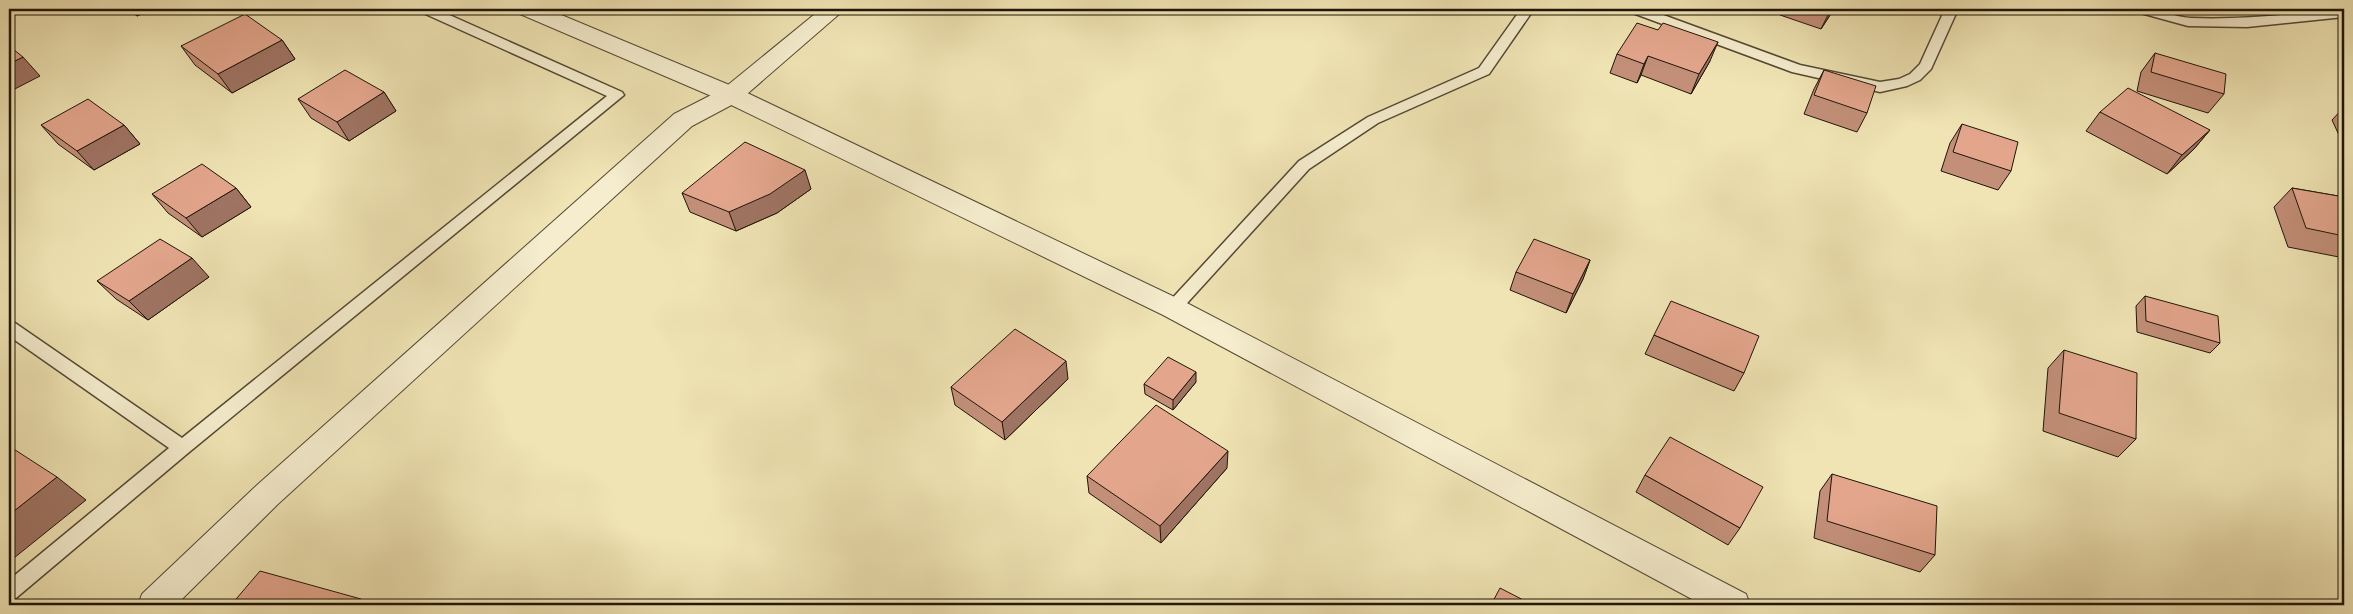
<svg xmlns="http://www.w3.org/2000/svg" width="2353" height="614" font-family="'Gentium Book Plus',serif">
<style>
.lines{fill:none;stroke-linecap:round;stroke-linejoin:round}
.service-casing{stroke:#534933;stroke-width:3}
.minor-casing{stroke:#534933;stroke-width:2}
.tertiary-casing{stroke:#534933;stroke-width:2}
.service{fill:#f5edce;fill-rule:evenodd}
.minor{fill:#f5edce;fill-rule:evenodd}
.tertiary{fill:#f5edce;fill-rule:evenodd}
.wall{fill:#c38f79;stroke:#1f1508}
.shaded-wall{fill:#9f7463;stroke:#1f1508}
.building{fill:#e3a68d;stroke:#1f1508}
</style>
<rect width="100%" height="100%" fill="#f0e4b4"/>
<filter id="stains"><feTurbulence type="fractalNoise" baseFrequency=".004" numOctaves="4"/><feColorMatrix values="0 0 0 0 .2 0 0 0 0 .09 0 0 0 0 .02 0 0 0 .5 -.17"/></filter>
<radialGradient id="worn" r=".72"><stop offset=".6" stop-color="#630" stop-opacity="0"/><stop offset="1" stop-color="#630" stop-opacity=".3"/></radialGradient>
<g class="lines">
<defs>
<path id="service" d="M420,9H436L622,92L624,95L188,453L16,598L9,601V580L169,448L9,336V322L15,323L182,438L607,96L421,12Z
M1521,9H1534L1489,74L1378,123L1309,169L1179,312L1173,314L1167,312L1165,308L1167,304L1299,161L1368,117L1479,68Z
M1628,9H1647L1800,65L1880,82L1899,79L1910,74L1920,64L1945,9H1958L1931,69L1920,80L1907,86L1880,92L1792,72L1630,12Z
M2135,9C2158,7 2172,17 2191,18C2243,20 2293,14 2344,9V17L2247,27L2188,26L2137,12Z"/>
<path id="minor" d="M821,9H845L739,101L692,126L278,504L176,605H138L142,594L256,486L674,114L723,89Z"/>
<path id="tertiary" d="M517,9H547L739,89L1183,301L1746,594L1750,605H1703L1163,315L723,101L520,14Z"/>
</defs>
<!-- service casing -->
<use href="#service" class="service-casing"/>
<!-- minor casing -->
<use href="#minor" class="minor-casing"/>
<!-- tertiary casing -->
<use href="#tertiary" class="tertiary-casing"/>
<!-- service -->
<use href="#service" class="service"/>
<!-- minor -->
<use href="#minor" class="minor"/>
<!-- tertiary -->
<use href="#tertiary" class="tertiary"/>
</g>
<!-- wall -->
<path class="wall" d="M128,9H152L137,16Z
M1782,9H1834L1821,29L1780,15Z
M282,40L295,59L232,93L195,65L181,46Z
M2155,53L2224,94L2208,113L2137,91L2141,72Z
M1617,54L1710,61L1691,94L1641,75L1637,83L1610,73Z
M1824,70L1867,113L1857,132L1804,114L1814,89Z
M384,92L396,111L349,141L311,118L298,99Z
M2344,107V146L2332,120Z
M2100,112L2210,130L2194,149L2167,174L2086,131Z
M1962,124L2011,171L1998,190L1941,171L1950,143Z
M41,125H124L140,144L94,170L58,144Z
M236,188L251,207L202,237L168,213L152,194Z
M2292,188L2344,197V258L2288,247L2274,207Z
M811,189L777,213L736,231L690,212L682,193Z
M1590,260L1583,279L1566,313L1510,290L1516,272Z
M209,277L148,320L116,299L97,281Z
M2145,296L2220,343L2210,353L2137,332L2136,306Z
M1654,335L1744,373L1734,391L1645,354Z
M2064,350L2136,439L2118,457L2043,431L2048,368Z
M1068,379L1005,440L955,405L951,387Z
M1196,382L1173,410L1145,394L1144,384Z
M1227,468L1161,543L1089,493L1087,476Z
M1832,474L1935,555L1920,572L1814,538L1820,491Z
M1645,475L1740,528L1728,545L1636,492Z"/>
<!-- shaded-wall -->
<path class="shaded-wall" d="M131,9H152L137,16Z
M1831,9H1834L1821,29Z
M282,40L295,59L232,93L218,74Z
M1718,42L1710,61L1691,94L1699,74Z
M1648,56L1641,75L1637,83L1644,64Z
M23,57L40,76L9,92V64Z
M384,92L396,111L349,141L337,122Z
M124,125L140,144L94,170L77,151Z
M2210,130L2194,149L2167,174L2182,155Z
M805,170L811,189L777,213L736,231L729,212Z
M236,188L251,207L202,237L186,218Z
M192,258L209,277L148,320L129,301Z
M1590,260L1583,279L1566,313L1573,294Z
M1066,361L1068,379L1005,440L1002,422Z
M1196,372V382L1173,410V400Z
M1228,451L1227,468L1161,543L1160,526Z
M57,477L86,500L9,562V515Z
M361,599L368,605H356Z"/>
<!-- building -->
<path class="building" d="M245,14L282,40L218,74L181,46Z
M1637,23L1658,30L1663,23L1718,42L1699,74L1648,56L1644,64L1617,54Z
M9,46L23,57L9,64Z
M2155,53L2226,74L2224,94L2151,72Z
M345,70L384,92L337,122L298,99Z
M1824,70L1876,86L1867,113L1814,95Z
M2128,88L2210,130L2182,155L2100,112Z
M88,99L124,125L77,151L41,125Z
M1962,124L2018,142L2011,171L1953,152Z
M745,142L805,170L770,194L729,212L682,193Z
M202,164L236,188L186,218L152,194Z
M2292,188L2344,197V236L2306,228Z
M160,239L192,258L129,301L97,281Z
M1534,239L1590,260L1573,294L1516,272Z
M2145,296L2218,316L2220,343L2146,321Z
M1671,301L1759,336L1744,373L1654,335Z
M1015,329L1066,361L1002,422L951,387Z
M2064,350L2137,373L2136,439L2059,413Z
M1168,357L1196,372L1173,400L1144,384Z
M1156,405L1228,451L1160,526L1087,476Z
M1670,437L1763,487L1740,528L1645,475Z
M9,446L57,477L9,515Z
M1832,474L1937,506L1935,555L1827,521Z
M260,571L361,599L356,605H231Z
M1500,588L1533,605H1491Z"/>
<!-- margin -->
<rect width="2353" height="614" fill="none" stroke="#f0e4b4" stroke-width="30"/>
<rect x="10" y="10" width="2333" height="594" fill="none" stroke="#1f1508" stroke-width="2.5"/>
<rect x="15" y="15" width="2323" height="584" fill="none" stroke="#1f1508"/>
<rect width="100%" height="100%" filter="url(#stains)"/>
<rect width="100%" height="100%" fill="url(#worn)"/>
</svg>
